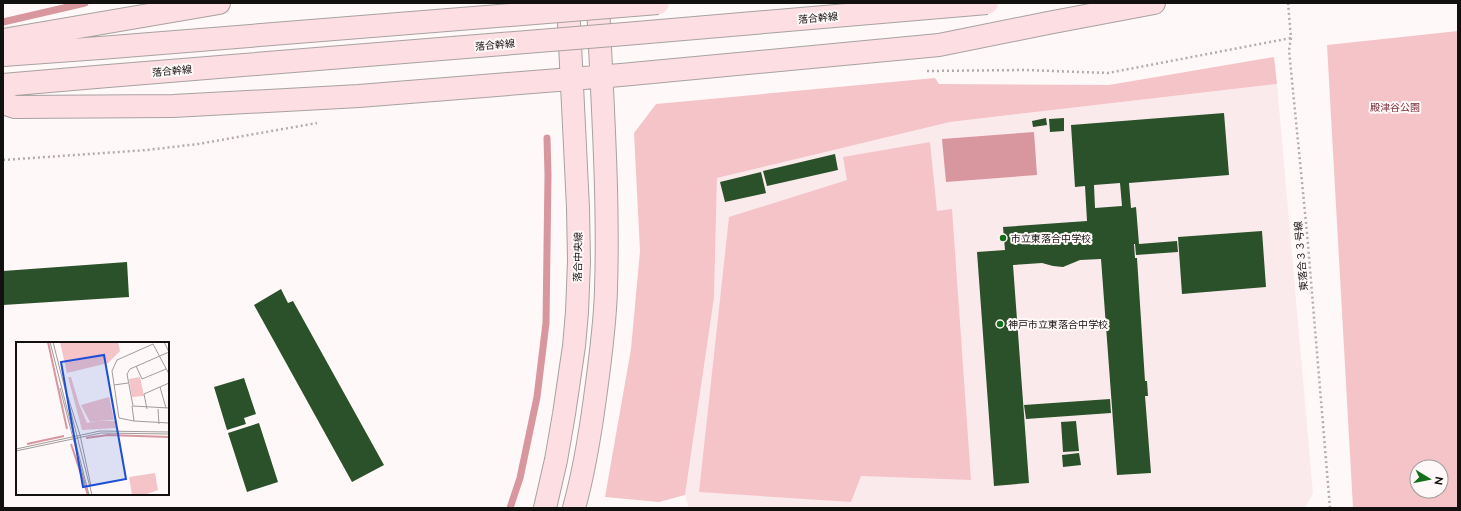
<svg xmlns="http://www.w3.org/2000/svg" width="1461" height="511" font-family="Raleway,'Noto Sans JP',sans-serif">
<style>
.built{fill:#fbeaec}
.green{fill:#f4c4c9;fill-rule:evenodd}
.water{fill:#d8969e}
.lines{fill:none;stroke-linecap:round;stroke-linejoin:round}
.stream{stroke:#d8969e;stroke-width:7}
.building{fill:#2a5129;fill-rule:evenodd}
.secondary-casing{stroke:#a8a1a1;stroke-width:24}
.path{stroke:#b3adad;stroke-width:2.5;stroke-dasharray:2 3;stroke-linecap:butt}
.secondary{stroke:#fddee2;stroke-width:22}
.secondary-bridge-casing{stroke:#a8a1a1;stroke-width:24;stroke-linecap:butt}
.secondary-bridge{stroke:#fddee2;stroke-width:22}
.poi-dot{fill:#156e19;stroke:#fff8f8;stroke-width:1.5}
.labels{text-anchor:middle;dominant-baseline:central;stroke-width:4;stroke-linejoin:round;paint-order:stroke}
.street-label{font-size:10px;fill:#131010;stroke:#fff8f8}
.park-label{font-size:10px;fill:#7a2b3a;stroke:#fff8f8}
.poi-label{font-size:10px;fill:#131010;stroke:#fff8f8;text-anchor:start}
.inset-river{fill:none;stroke:#d8969e;stroke-width:2}
.inset-road{fill:none;stroke:#a19b9b;stroke-width:1}
.view{fill:#1d4ed8;fill-opacity:0.15;stroke:#1d4ed8;stroke-width:2}
.inset-edge{fill:none;stroke:#131010;stroke-width:2}
</style>
<rect width="100%" height="100%" fill="#fff8f8"/>
<!-- built -->
<path class="built" d="M1277,84L1313,493L1305,508H689L685,495L714,298L717,178L950,122Z"/>
<!-- green -->
<path class="green" d="M1458,31V508H1353L1327,45ZM1417,467H1441V491H1417Z
M1274,57L1277,84L950,122L717,178L714,298L685,495L659,502L605,497L631,349L640,251L634,133L656,104L935,78L939,84L1109,85Z
M930,142L937,211L952,209L971,480L861,476L851,502L699,492L729,217L847,180L843,157Z"/>
<!-- water -->
<path class="water" d="M1034,132L1037,175L946,182L942,139Z"/>
<g class="lines">
<!-- stream -->
<path class="stream" d="M3,22L85,3
M510,508L520,478L537,397L546,323L548,175L547,138"/>
</g>
<!-- building -->
<path class="building" d="M1224,113L1229,175L1129,183L1131,208L1136,207L1139,244L1177,241L1178,252L1136,255L1135,244H1134L1135,258H1137L1145,381H1147L1148,396H1145L1151,473L1117,475L1101,259L1080,260L1063,267L1053,266L1042,263L1013,265L1029,483L994,486L977,252L1005,250L1003,227L1087,221L1085,186L1075,187L1071,125ZM1120,183L1122,206L1095,208L1094,185Z
M1046,118L1047,125L1033,127L1032,121Z
M1064,118V131L1050,132L1049,119Z
M835,154L838,170L767,186L763,171Z
M761,172L766,193L725,202L720,182Z
M1262,231L1266,287L1182,294L1178,237Z
M127,262L129,297L3,305V271Z
M281,289L288,303L293,301L384,465L352,482L254,305Z
M244,378L256,414L244,418L246,424L227,430L214,387Z
M1110,399L1111,413L1026,419L1024,405Z
M1076,421L1079,451L1063,452L1061,422Z
M259,423L278,482L247,492L228,433Z
M1079,453L1081,465L1063,467L1062,455Z"/>
<g class="lines">
<defs>
<path id="secondary" d="M3,40L219,3
M3,55L100,48
M3,85L96,77
M3,103L15,107L173,106L359,96L621,75L939,45L1048,23L1154,3
M545,508L556,460L564,414L574,346L577,312L579,261L578,208L568,3
M574,508C584,472 590,435 595,398C600,362 605,326 606,290C609,194 602,99 598,3"/>
</defs>
<!-- secondary casing -->
<use href="#secondary" class="secondary-casing"/>
<!-- path -->
<path class="path" d="M1288,3L1291,38L1289,50L1307,233L1330,508
M927,71L1025,70L1108,73L1291,38
M3,160L147,150L198,144L317,123"/>
<!-- secondary -->
<use href="#secondary" class="secondary"/>
<defs>
<path id="secondary-bridge" d="M100,48L658,3
M96,77L625,34L987,3"/>
</defs>
<!-- secondary-bridge casing -->
<use href="#secondary-bridge" class="secondary-bridge-casing"/>
<!-- secondary-bridge -->
<use href="#secondary-bridge" class="secondary-bridge"/>
</g>
<!-- markers -->
<g class="poi-dot">
<circle cx="1003" cy="238" r="4"/>
<circle cx="1000" cy="324" r="4"/>
</g>
<g class="labels">
<!-- street labels -->
<g class="street-label">
<text transform="translate(818 18) rotate(-5)">落合幹線</text>
<text transform="translate(495 45) rotate(-5)">落合幹線</text>
<text transform="translate(172 71) rotate(-5)">落合幹線</text>
<text transform="translate(1301 256) rotate(-95)">東落合３３号線</text>
<text transform="translate(578 257) rotate(-89)">落合中央線</text>
</g>
<!-- park labels -->
<g class="park-label">
<text x="1395" y="107">殿津谷公園</text>
</g>
<!-- poi labels -->
<g class="poi-label">
<text x="1011" y="238">市立東落合中学校</text>
<text x="1008" y="324">神戸市立東落合中学校</text>
</g>
</g>
<!-- overview -->
<g transform="translate(16 342)">
<rect width="153" height="153" fill="#fff8f8"/>
<path d="M44,0H102L104,9L92,21L51,31ZM52,35H55L63,62L71,81L81,79L74,80L65,63L93,55L98,78L82,79H99L100,86L66,88ZM124,35L128,54L116,55L113,37ZM139,131L142,148L128,153H116L113,135Z" fill="#f4c4c9"/>
<path class="inset-river" d="M32,0L51,87M70,96L92,93L153,95M11,102L48,94M55,102L72,153"/>
<path class="inset-road" d="M34,0L73,153M37,0L76,153M148,0L153,10L114,27L111,32L117,64L153,66M120,24L126,37L150,27M98,43L112,41M144,45L150,66M44,46L69,142M50,49L64,93L75,144M116,64L118,79L153,81M131,67L128,52L153,41M142,67L143,82M118,79L103,76L96,29L101,18L137,2L153,32M0,107L84,89L153,90M0,109L85,91L153,92"/>
<path class="view" d="M88,13L110,137L67,145L45,20Z"/>
<rect width="153" height="153" class="inset-edge"/>
</g>
<!-- border -->
<rect width="1461" height="511" fill="none" stroke="#131010" stroke-width="8"/>
<!-- north arrow -->
<g transform="translate(1429 479) rotate(100)"><circle r="19" fill="#fff8f8" stroke="#a19b9b"/>
<path d="M0-3L7 15L0 10L-7 15Z" fill="#156e19"/>
<text y="-6" font-size="11" font-weight="bold" text-anchor="middle" fill="#131010">N</text>
</g>
</svg>
